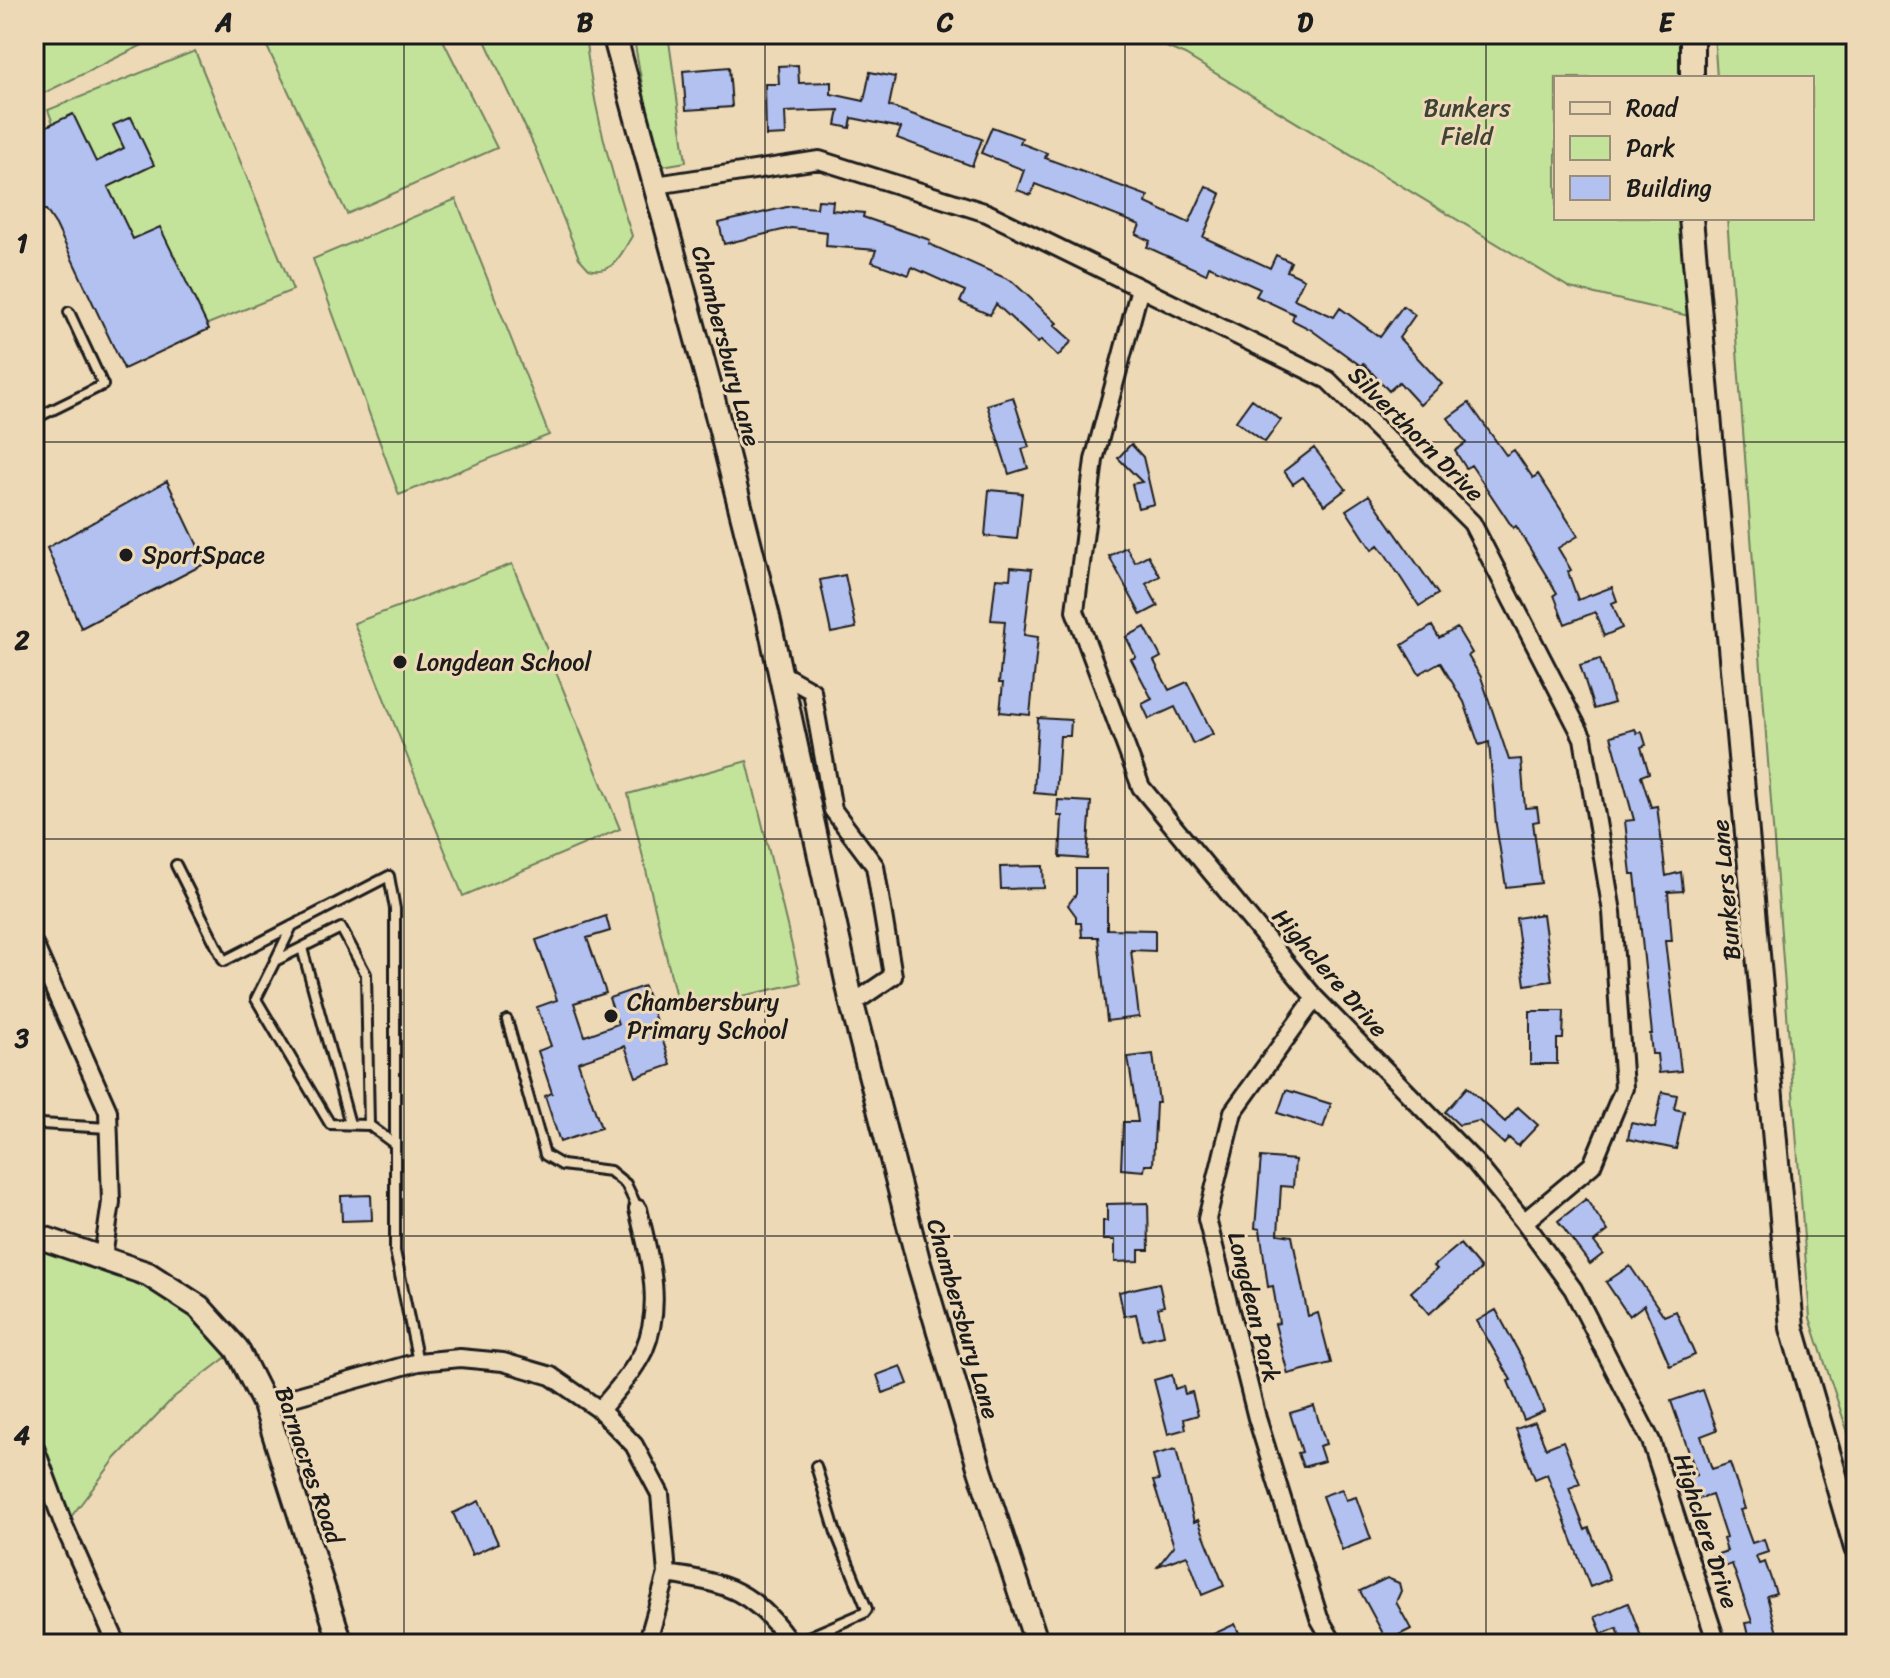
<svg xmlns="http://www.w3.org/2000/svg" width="1890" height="1678" font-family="Sriracha,sans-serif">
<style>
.green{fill:#c3e39b;stroke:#70805c;stroke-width:2}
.building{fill:#b3c1f1;stroke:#1c1c1c;stroke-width:2}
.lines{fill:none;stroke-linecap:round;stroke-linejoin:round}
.lane-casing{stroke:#1c1c1c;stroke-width:14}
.street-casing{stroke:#1c1c1c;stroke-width:22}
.secondary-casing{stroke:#1c1c1c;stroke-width:28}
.lane{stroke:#eed9b7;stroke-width:8}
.street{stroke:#eed9b7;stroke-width:16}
.secondary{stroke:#eed9b7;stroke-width:22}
.grid{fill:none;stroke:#1c1c1c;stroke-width:2;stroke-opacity:0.55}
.poi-dot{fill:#1c1c1c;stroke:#eed9b7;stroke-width:3}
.labels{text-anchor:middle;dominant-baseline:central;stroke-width:6;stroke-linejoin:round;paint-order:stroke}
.park-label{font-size:24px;fill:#3d4435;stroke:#eed9b7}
.street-label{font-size:24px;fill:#1c1c1c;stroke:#eed9b7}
.poi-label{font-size:24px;fill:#1c1c1c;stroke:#eed9b7;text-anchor:start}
.neatline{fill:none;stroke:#1c1c1c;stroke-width:3}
.grid-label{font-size:26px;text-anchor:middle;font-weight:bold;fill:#1c1c1c}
</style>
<rect width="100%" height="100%" fill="#eed9b7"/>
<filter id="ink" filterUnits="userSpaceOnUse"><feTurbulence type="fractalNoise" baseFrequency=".0125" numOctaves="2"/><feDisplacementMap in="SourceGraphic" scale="16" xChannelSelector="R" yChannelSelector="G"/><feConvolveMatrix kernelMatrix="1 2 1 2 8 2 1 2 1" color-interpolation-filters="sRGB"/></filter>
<g filter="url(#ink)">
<!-- green -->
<path class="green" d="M34,34H165L34,98Z
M261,34H440L497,148L347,214Z
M482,34H585C592,104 610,170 632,236C621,254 613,276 589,269L579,258L535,148Z
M633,34H668L686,162L662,166L646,106Z
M1136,34H1691V78H1556V218H1691L1689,316L1570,288L1185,55Z
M1714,34H1856V1457L1810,1318L1727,218H1812V78H1717Z
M195,51L293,290L140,351L48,110Z
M456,199L549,435L399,495L313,259Z
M512,564L620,829L463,896L354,623Z
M747,761L801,983L679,1010L628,794Z
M34,1235L148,1274L237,1349L174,1397L116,1458L64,1526L34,1445Z"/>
<!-- building -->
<path class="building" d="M798,65L799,83L831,82V94L864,101L870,72L895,77L889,106L982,139L972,166L897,138L901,128L852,118L850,128L836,125L839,110L785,112L786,135L766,136L765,84H779L778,66Z
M729,67L732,107L686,110L683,71Z
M73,114L96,162L124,148L113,125L131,117L154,165L108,187L133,239L160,227L209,329L124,369L56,225L46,210H34V132Z
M992,127L1022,138L1020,143L1047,153L1045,158L1148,196L1146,203L1189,223L1206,186L1221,194L1203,237L1270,268L1276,255L1291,262L1287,271L1304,279L1294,299L1334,317L1340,308L1380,337L1403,306L1415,315L1399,338L1442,384L1420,405L1399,382L1389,391L1363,363L1361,366L1310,329L1292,320L1294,314L1256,296L1260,289L1209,266L1206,274L1147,247L1150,241L1136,234L1140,225L1035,184L1031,195L1017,190L1024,170L981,153Z
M818,200L833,201L832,210L864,213L863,217L930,240L929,244L1012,281L1057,323L1054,325L1072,341L1058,356L1041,340L1038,343L996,304L990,315L960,302L965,291L912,267L909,275L872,262L876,250L826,246L827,232L791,228L724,244L719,223L791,206L817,208Z
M1013,397L1029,447L1022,449L1028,468L1009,474L987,405Z
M1252,399L1281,420L1265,442L1236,421Z
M1469,403L1506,455L1514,450L1533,478L1538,474L1578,536L1558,548L1571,570L1568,572L1578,600L1612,587L1617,601L1612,603L1622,628L1604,636L1595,612L1565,624L1554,595L1557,593L1516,526L1513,528L1471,465L1466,468L1455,451L1466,443L1448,418Z
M1131,444L1143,457L1154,504L1138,508L1132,484L1142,482L1118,458Z
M1314,448L1346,489L1325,505L1303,477L1293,484L1284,471Z
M167,481L206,563L81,628L47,548Z
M989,490L1022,493L1017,539L985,536Z
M1369,495L1438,594L1419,606L1386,555L1378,545L1372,550L1346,510Z
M1126,547L1135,562L1148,555L1160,576L1146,584L1158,606L1141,615L1109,556Z
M1011,567L1032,569L1024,635L1038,637L1030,715L1000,712L1003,683H999L1005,621L991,620L996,578L1010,579Z
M845,575L856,628L831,633L820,580Z
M1432,626L1439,638L1457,628L1472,653L1468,656L1481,677L1509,760L1521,759L1525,808L1537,807L1539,821L1533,822L1541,883L1506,887L1496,825L1489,742L1479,745L1464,702L1440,662L1419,674L1402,645Z
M1145,627L1161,657L1154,661L1169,690L1187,682L1213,734L1193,744L1175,707L1149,719L1142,704L1152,699L1131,659L1136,657L1126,637Z
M1600,659L1614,703L1594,709L1580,665Z
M1038,718L1071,720L1070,736H1060L1056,795L1034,793Z
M1635,729L1637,733L1642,732L1646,745L1641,747L1649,773L1641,776L1651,807L1657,806L1666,876L1681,872L1683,891L1668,892L1672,941H1665L1681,1071L1659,1073L1657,1054H1652L1650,1034H1652L1635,874H1631L1625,821L1634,820L1611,736Z
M1058,800L1091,802L1087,859L1060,857L1062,816H1057Z
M1043,866L1044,888L1001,889L1000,867Z
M1076,869H1107V929L1155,930V951L1131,950L1139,1017L1107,1021L1098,937H1082L1081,923H1076V916L1068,905L1076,894Z
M1543,914L1552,981L1525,985L1516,918Z
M606,916L610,931L587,938L606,993L574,1003L585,1036L618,1024L609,998L644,986L671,1065L636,1077L625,1046L578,1062L601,1128L560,1142L545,1096L552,1093L538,1051L551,1046L537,1007L557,1000L536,940Z
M1530,1011H1564L1563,1039H1557V1064H1530Z
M1153,1054L1159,1103H1156L1153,1165H1145L1144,1171L1121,1169L1123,1122H1138L1128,1057Z
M1467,1087L1505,1122L1518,1107L1538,1125L1518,1146L1509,1138L1504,1144L1479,1121L1459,1125L1445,1112Z
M1286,1090L1331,1104L1323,1128L1278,1113Z
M1662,1092L1677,1095L1674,1109L1684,1111L1676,1149L1628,1139L1631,1123L1655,1128Z
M1261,1157L1295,1160L1293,1187L1281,1186L1278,1234L1292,1236L1308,1316L1318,1313L1331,1363L1288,1374L1275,1324L1279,1323L1273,1286L1268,1287L1260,1229L1255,1228Z
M371,1195L372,1220L342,1221L341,1196Z
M1586,1199L1608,1231L1594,1242L1603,1254L1590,1264L1558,1221Z
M1148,1203L1149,1250H1139V1261L1115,1262V1240H1103V1221H1107V1204Z
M1460,1244L1481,1269L1429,1314L1411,1292L1437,1269L1434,1266Z
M1630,1266L1664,1316L1676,1311L1695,1355L1670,1366L1644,1305L1629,1316L1606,1282Z
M1159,1283L1164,1306L1158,1308L1164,1335L1142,1340L1136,1314L1124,1316L1119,1292Z
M1496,1310L1523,1360L1544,1411L1524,1420L1508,1381L1511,1380L1477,1321Z
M901,1366L908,1384L883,1393L877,1375Z
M1172,1375L1175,1389L1183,1386L1185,1394L1192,1392L1198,1415L1184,1419L1186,1429L1168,1434L1154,1380Z
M1703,1390L1717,1430L1701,1436L1712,1469L1730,1463L1745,1509L1740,1510L1752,1543L1764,1539L1768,1552L1756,1556L1759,1564L1765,1562L1776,1593L1767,1596L1780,1644H1750L1745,1623L1752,1622L1732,1564L1716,1570L1712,1556L1727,1551L1723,1539L1726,1538L1712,1495L1693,1501L1686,1478L1697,1475L1671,1401Z
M1314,1406L1326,1444L1319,1446L1324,1461L1303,1467L1298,1453L1302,1452L1290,1413Z
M1535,1422L1546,1448L1563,1441L1580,1484L1569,1488L1585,1530L1589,1528L1610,1579L1590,1587L1547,1474L1535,1479L1516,1429Z
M1176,1449L1194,1522L1198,1520L1224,1586L1202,1595L1187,1555L1158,1566L1174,1546L1153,1481L1159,1480L1153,1455Z
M1342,1489L1346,1500L1356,1497L1371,1539L1342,1550L1322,1496Z
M479,1501L498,1543L472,1555L453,1513Z
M1387,1578L1399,1583L1401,1591L1396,1602L1411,1629L1387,1641L1360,1591Z
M1628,1603L1644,1644H1623L1617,1628L1602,1634L1595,1617Z
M1235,1624L1244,1644H1192Z"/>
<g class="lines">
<defs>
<path id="lane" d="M34,419L103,385L69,312
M176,865L224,961L389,876L395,909V1251L418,1362
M341,928L366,974L369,1125L330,1124L256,999L275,961Z
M302,948L350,1124
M275,961L292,926
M507,1020L545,1155L562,1165L610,1171L626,1184L638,1209
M41,1124L108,1128
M369,1125L393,1143
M792,1644L864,1613L867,1609L836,1533L816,1466"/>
<path id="street" d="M656,185L819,160L987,213L1328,380L1472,523L1583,738L1612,912L1624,1088L1592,1165L1524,1222
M1140,288L1094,460L1075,611L1141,787L1315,998L1475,1162L1524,1222L1573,1289L1651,1441L1717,1644
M780,673L812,691L833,810L875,866L893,976L852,1004
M34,944L108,1111L111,1202L103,1257
M1315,998L1233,1112L1207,1219L1257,1418L1319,1618L1334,1644
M265,1405L418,1362L460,1358L503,1362L551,1376L600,1410L634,1445L660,1494L667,1574L647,1644
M600,1410C615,1392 634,1371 644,1350C664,1304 649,1255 638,1209
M34,1445L64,1526L117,1644
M667,1574C727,1583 755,1591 791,1644"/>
<path id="secondary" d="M614,34L712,395L768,617L852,1004L919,1264L980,1470L1037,1644
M1692,78V34
M1691,218L1792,1328L1856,1548
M34,1235L148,1274L199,1307L237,1349L265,1405L341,1644"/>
</defs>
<!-- lane casing -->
<use href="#lane" class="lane-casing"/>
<!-- street casing -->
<use href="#street" class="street-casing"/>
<!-- secondary casing -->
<use href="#secondary" class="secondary-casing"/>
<!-- lane -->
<use href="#lane" class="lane"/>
<!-- street -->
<use href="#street" class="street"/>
<!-- secondary -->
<use href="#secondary" class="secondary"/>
</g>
</g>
<!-- grid -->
<path class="grid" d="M404,34V1644M765,34V1644M1125,34V1644M1486,34V1644M34,442H1856M34,839H1856M34,1236H1856"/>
<!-- markers -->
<g class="poi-dot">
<circle cx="126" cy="555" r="8"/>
<circle cx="400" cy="662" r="8"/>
<circle cx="611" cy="1016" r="8"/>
</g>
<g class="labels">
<!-- park labels -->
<g class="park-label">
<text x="1467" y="108">Bunkers<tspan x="1467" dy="28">Field</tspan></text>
</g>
<!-- street labels -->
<g class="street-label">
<text transform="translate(726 346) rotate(75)">Chambersbury Lane</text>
<text transform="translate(1416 434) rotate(45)">Silverthorn Drive</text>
<text transform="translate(1726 890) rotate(-95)">Bunkers Lane</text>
<text transform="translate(1330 973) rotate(49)">Highclere Drive</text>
<text transform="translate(1254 1307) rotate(76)">Longdean Park</text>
<text transform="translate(963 1319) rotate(74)">Chambersbury Lane</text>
<text transform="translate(309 1465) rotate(71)">Barnacres Road</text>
<text transform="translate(1706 1531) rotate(72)">Highclere Drive</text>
</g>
<!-- poi labels -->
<g class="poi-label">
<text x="142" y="555">SportSpace</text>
<text x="416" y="662">Longdean School</text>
<text x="627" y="1002">Chambersbury<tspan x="627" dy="28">Primary School</tspan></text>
</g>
</g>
<!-- margin -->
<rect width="1890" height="1678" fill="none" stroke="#eed9b7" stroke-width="88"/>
<!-- legend -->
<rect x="1554" y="76" width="260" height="144" fill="#eed9b7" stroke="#9a8d79" stroke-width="2"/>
<rect x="1570" y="102" width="40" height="12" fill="#eed9b7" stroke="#9a8d79" stroke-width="2"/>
<text x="1626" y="116" font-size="24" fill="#1c1c1c">Road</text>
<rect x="1570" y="136" width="40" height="24" fill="#c3e39b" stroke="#9a8d79" stroke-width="2"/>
<text x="1626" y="156" font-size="24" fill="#1c1c1c">Park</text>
<rect x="1570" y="176" width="40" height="24" fill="#b3c1f1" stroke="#9a8d79" stroke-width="2"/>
<text x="1626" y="196" font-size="24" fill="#1c1c1c">Building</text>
<rect x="44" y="44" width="1802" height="1590" class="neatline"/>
<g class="grid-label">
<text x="224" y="31">A</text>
<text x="585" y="31">B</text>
<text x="945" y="31">C</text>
<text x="1305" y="31">D</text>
<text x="1666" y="31">E</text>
<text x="22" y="252">1</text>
<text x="22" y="649">2</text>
<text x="22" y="1047">3</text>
<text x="22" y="1444">4</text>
</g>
</svg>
